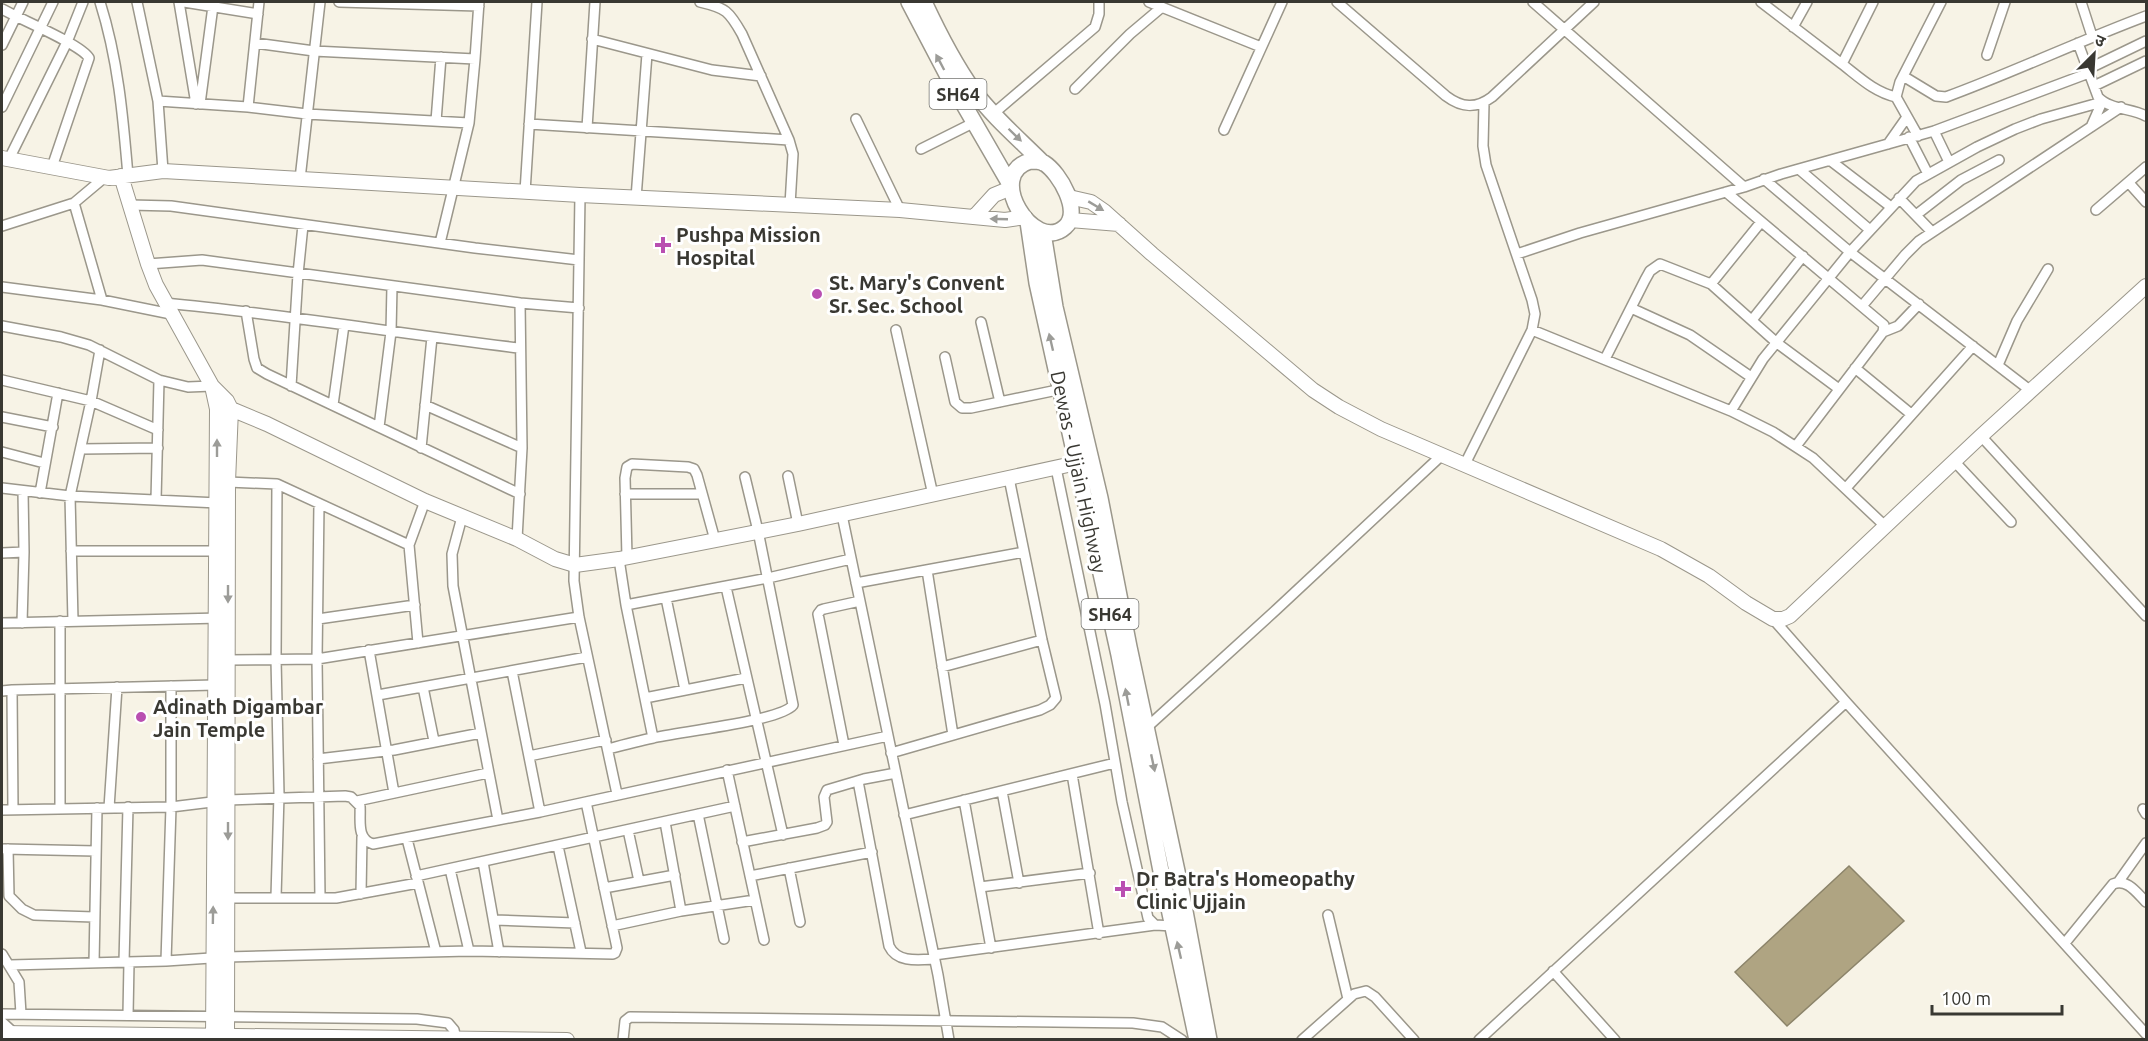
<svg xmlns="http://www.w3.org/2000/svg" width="2148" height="1041" font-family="Ubuntu,'Noto Sans Devanagari',sans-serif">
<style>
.water{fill:#afa482;stroke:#8c846a;stroke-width:1.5}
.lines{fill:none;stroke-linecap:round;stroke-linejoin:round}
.street-casing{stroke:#9b978b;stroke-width:12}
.secondary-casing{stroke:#9b978b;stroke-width:16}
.primary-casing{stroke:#9b978b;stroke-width:18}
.street{stroke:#fff;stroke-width:9}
.secondary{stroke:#fff;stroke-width:14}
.primary{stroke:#fff;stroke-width:15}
.oneway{fill:#9c9c98}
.poi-dot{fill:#b94fb1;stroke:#fff;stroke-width:2}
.labels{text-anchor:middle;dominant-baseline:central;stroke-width:6;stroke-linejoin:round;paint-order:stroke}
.shield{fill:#fff;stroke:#747470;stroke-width:1.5}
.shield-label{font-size:18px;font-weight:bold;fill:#393832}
.poi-label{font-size:20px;font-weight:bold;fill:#393832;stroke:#fff;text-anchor:start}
.street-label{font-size:20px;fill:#393832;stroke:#fff}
</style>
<rect width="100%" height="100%" fill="#f7f3e6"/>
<!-- water -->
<path class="water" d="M1849,866L1904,921L1787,1026L1735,972Z"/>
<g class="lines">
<defs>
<path id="street" d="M100,2C118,59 123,116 128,176
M137,2L158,101L163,171
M179,2L196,104
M184,2L258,14
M259,2L248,107L307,114L469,123L475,59
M339,2L479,6
M700,2C726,8 729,11 742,34L789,140L793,154L790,205
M1149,2L1261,47
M1337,2L1446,96C1462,108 1476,109 1492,97L1594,2
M1533,2L1744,187
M1761,2L1842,64L1873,2
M2081,2L2092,36
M2,9C19,19 81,44 89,58L52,167
M1793,27L1807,2
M592,39L712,70L761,76
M255,43L314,51L475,59L479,2
M2078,43L2098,97C2110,110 2132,108 2146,116
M2,45L23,2
M1987,55L2005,2
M1842,64C1859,77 1874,92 1896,97L1918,136
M2088,69L2146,41
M1903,76L1936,96L1946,97C2014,72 2079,41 2146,16
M2094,86L2146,61
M1075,89L1130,34L1162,7
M1896,97L1900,82L1941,2
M158,101L248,107
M200,104L213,6
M2,107L53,2
M993,114L1095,27L1099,14V2
M856,119L900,210
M436,121L441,57
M529,124L789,140
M2091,127L2102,102
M587,128L595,2
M1224,130L1282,2
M1934,131L1949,162
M1909,137L1928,174
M1888,144L1907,117
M921,149L975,122
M9,159L67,42L83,2
M1831,161L1891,207
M1800,170L1870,230
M300,179L320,2
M1764,179L1850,252L2031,391
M2129,183L2146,202
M525,192L537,2
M1726,192L1884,325L1883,332L1796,446
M580,195L574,581L579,617L617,794
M636,198L647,54
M1899,198L1932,232
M74,203L102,300
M130,205L171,206L475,248L579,260
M2096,210L2146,167
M1916,215L1961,180L1999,160
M2,226L74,203L105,177
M440,243L469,123
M1517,254L1580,233L1744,187L1781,174L1934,131L2089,73
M148,264L202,260L520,303L522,448L517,539
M1711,284L1761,222
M2,287L102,300L171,314
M165,303C284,314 401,334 519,348
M520,303L579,308
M1862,306L1905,255L1919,241L2121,107
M1631,308L1690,335L1751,377
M246,311L254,359L257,368L267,374L520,494
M1752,320L1803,256
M981,322L1000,402
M2,326L61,337L89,345L159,380L188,387L212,386
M896,330L933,495
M1532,330L1731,411L1773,432L1813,458L1885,526
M1883,332L1898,326L1919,304
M945,357L955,402L962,408H971L1062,389
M1605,359L1645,280L1650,271L1660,264L1711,284L1777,343L1839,389
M1998,365L2017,321L2048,269
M1855,368L1911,414
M2,380L91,401L158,430
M291,386L298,274L303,225
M333,405L344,325
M425,405L522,448
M1731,411L1763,359L1850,252L1916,181L1977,147L2015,129L2041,119L2102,102
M2,417L53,427
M379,427L391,332L392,286
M1981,436L2146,616
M421,448L432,337
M81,449L158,448
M2,452L44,463
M1954,461L2011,522
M1465,464L1532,330L1535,314L1532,300L1486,165L1483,146L1484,103
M1056,468L1105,704L1122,802L1148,918L1155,925L1173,926
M788,476L798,524
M228,482L277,484
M2,488L70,496L218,503
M1846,488L1973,346
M40,493L58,393
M625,494H701
M156,500L159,380
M319,504L317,659L320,898
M842,515L938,975L949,1040
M462,517L452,554L453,586L498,820
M409,545L418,643
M71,551H219
M2,553L24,552
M627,557L625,478L627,467L632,464L688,467L694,469L697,475L715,540
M619,559L626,605L653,738
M927,570L953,735
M856,583L1024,552
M726,587L783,835
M666,598L685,690
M626,605L768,578L851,559
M318,619L415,605
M1773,619L1846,702L2146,1034
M73,621L70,496L91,401L100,350
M2,623L221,618
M22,623L24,552L23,491
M369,650L394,793
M228,660L317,659L579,617
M942,667L1042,640
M512,671L540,812
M423,687L434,741
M12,690L215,685
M2,691L12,690L13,810
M378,695L587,657
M645,698L746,678
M1144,730L1277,609L1442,455
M844,745L818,614L821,610L824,609L860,601
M608,749C623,745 638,741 653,738C678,732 781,721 793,705L758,531L745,477
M891,753L1040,710L1050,705L1056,698L1042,640L1009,478
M529,756L606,740
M318,759L394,750L481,733
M727,770L764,940
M1072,774L1099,934
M858,781L889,946C897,963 918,960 935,959
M1002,791L1019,883
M964,800L991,948
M357,801L488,773
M109,808L117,687
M60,809V621
M2143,809L2146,814
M2,810L171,807L228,800L345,796L351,797L360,806C361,820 356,839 373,844L540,812L888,736
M698,814L724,939
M904,815L1115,763
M665,822L681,911
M628,830L639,881
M407,839L436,952
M742,842L817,828L825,825L827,822L824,797L827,790L864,779L896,773
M558,846L581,952
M4,849L96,851
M8,849L9,896L22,909L34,915L94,917
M483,862L499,952
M789,868L800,922
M450,869L469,951
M416,876L735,806
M750,876L872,852
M2119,881L2146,843
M980,887L1090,873
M604,888L675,875
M361,894L362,837
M276,897L279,795L276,659L277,484L409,545L425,501
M228,898H336L418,883
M1328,915L1348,999
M494,920L575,923
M612,926L681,911L755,900
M2065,943L2113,884C2127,878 2137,893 2146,902
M2,954L19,982L21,1014
M934,955L1155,925
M166,961L171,807V686
M124,962L128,807
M94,963L97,808
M10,965L166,961L226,957L469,951L613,954L615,953L617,948L586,802
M1553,971L1615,1040
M2,1014L417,1019L448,1023L454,1030L456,1040
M128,1015L129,962
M2,1022L14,1033
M623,1040L625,1021L630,1017L1133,1023L1162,1027L1182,1040
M1302,1040L1354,994L1366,991L1375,997L1414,1040
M1479,1040L1846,702"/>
<path id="secondary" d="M2,158L109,178L163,171L580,195L900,210L1005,220L1025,217
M121,176L148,264L156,285L212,386L217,409L213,1040
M1069,197L1091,202L1104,211L1152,254L1313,390L1339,407L1381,429L1661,549L1709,576L1746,603L1773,619H1783L1790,616L1981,436L2146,286
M974,217L994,195L1011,188
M1070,220L1119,224
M212,386L227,401L231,409L228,482L227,1040
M217,409H231L267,424L425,501L517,539L555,559L575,565L619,559L798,524L1086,461
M2,1033L567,1040"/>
<path id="primary" d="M909,2L952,84L1011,186
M924,2C938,32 953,62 973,90C993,117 1019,139 1043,163
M1030,161C1035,161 1040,161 1044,163C1060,173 1082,212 1065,227C1034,255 984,174 1030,161Z
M1028,222L1037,283L1119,655L1161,871L1197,1040
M1043,233L1055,307L1100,498L1129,647L1181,890L1209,1040"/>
</defs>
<!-- street casing -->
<use href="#street" class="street-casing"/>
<!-- secondary casing -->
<use href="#secondary" class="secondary-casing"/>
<!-- primary casing -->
<use href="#primary" class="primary-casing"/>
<!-- street -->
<use href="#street" class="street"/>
<!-- secondary -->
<use href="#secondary" class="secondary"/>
<!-- primary -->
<use href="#primary" class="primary"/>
</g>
<!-- one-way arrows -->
<defs><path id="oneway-solid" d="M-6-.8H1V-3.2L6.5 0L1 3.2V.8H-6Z" transform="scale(1.5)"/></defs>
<g class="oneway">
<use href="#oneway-solid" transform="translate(940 62) rotate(-118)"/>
<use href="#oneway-solid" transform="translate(1015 135) rotate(44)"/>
<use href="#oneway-solid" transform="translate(1096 206) rotate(31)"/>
<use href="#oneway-solid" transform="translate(999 219) rotate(-178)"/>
<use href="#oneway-solid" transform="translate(1051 342) rotate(-103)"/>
<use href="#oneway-solid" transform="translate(217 448) rotate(-90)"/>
<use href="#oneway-solid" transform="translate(228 594) rotate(90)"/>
<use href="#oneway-solid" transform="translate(1127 697) rotate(-101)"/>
<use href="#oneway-solid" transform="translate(1153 763) rotate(78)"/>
<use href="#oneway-solid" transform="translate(228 831) rotate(90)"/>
<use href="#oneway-solid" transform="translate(213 915) rotate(-89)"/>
<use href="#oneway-solid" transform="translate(1179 950) rotate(-103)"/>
</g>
<!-- markers -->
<g class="poi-dot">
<path d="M660 236h6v6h6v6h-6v6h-6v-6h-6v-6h6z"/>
<circle cx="817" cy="294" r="6"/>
<circle cx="141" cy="717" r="6"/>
<path d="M1120 880h6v6h6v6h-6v6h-6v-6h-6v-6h6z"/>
</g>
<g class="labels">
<!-- shield labels -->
<g class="shield">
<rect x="929.5" y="79" width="57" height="30" rx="4.5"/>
<rect x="1081.5" y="599" width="57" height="30" rx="4.5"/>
</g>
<g class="shield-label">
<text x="958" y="94">SH64</text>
<text x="1110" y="614">SH64</text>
</g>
<!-- poi labels -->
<g class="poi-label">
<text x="676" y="234">Pushpa Mission<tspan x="676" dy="23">Hospital</tspan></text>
<text x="829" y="282">St. Mary's Convent<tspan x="829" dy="23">Sr. Sec. School</tspan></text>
<text x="153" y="706">Adinath Digambar<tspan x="153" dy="23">Jain Temple</tspan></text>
<text x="1136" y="878">Dr Batra's Homeopathy<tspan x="1136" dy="23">Clinic Ujjain</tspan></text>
</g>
<!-- street labels -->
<g class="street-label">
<text transform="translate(1079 472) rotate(78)">Dewas - Ujjain Highway</text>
</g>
</g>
<!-- border -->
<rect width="2148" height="1041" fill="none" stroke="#393832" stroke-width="6"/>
<!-- north arrow -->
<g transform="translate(2094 54) rotate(24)" stroke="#ffffff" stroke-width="4.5" paint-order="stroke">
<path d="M0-4.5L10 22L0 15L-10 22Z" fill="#393832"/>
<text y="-9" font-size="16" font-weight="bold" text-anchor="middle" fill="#393832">उ</text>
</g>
<!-- scale -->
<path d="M1932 1005v9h130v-9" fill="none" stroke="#393832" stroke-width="3"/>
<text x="1941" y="1005" font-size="18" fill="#393832" stroke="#ffffff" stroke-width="4.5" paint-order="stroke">100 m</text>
</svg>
